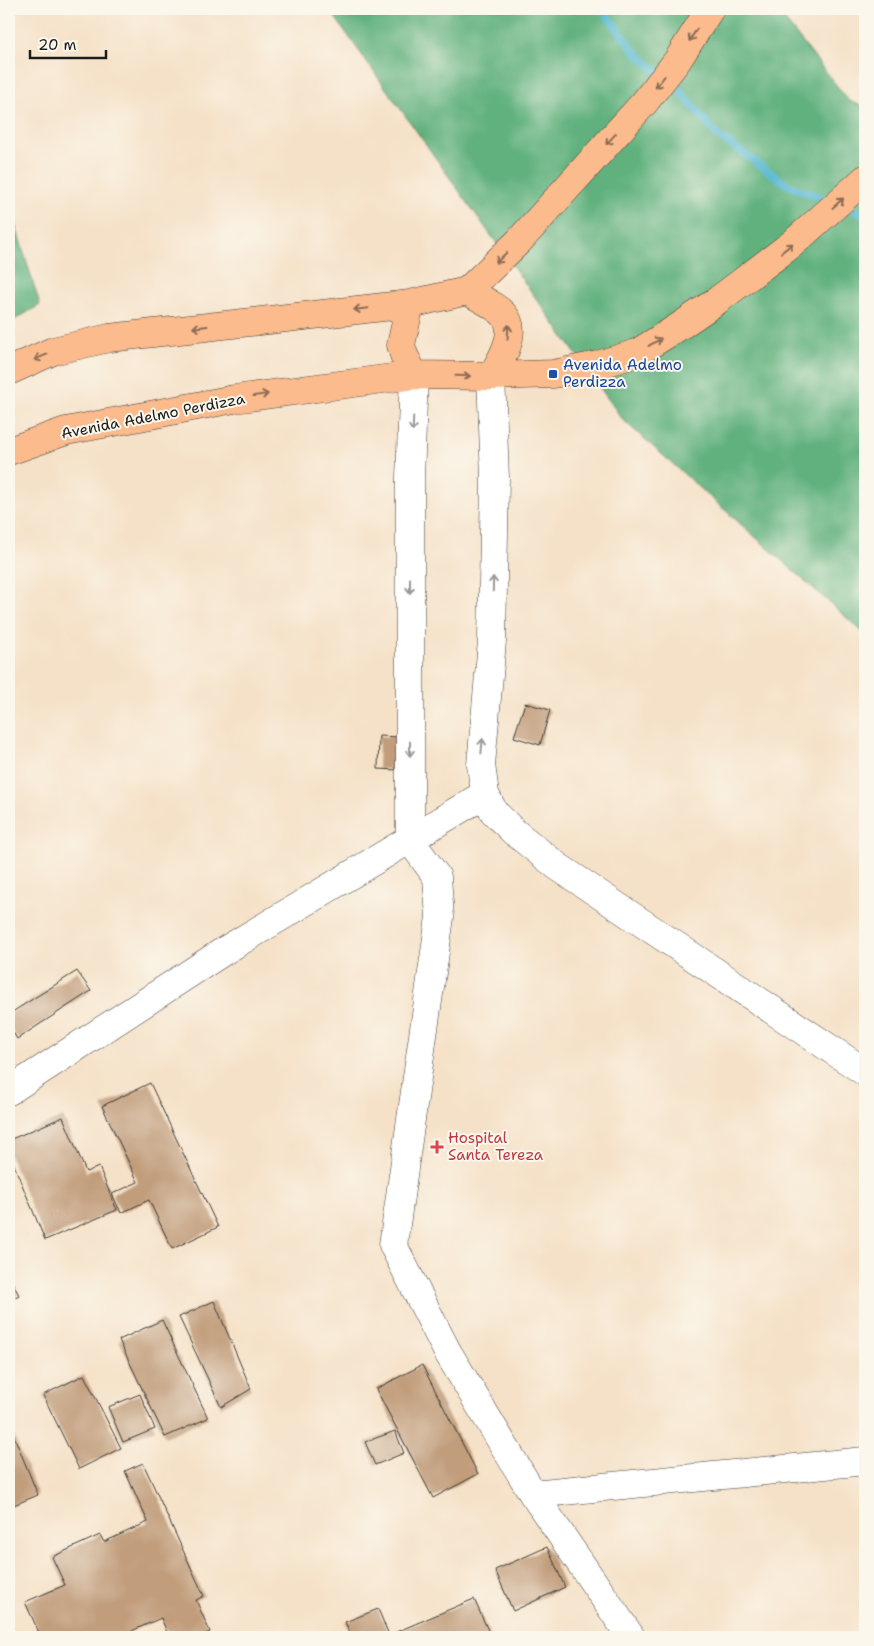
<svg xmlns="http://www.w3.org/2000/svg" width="874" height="1646" font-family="'Shantell Sans',sans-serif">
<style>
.forest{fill:#61b17e;stroke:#3e664d}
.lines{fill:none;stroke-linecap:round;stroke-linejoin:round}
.stream{stroke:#52b7d1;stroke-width:8}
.building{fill:#c19d7c}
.minor-casing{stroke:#3d3a36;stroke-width:29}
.major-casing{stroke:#3d3a36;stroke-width:29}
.minor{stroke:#fff;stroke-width:28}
.major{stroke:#fbbb8d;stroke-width:28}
.oneway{stroke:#8c6c54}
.oneway2{stroke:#999}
.transit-dot{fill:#1a4fb4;stroke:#fbf7ec;stroke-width:2}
.health-dot{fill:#e0444e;stroke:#fbf7ec;stroke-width:2}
.labels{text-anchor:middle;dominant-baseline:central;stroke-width:4;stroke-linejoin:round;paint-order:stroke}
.transit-label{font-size:15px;fill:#164399;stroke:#fbf7ec;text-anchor:start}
.street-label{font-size:15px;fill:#1c1c1c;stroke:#fbf7ec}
.health-label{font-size:15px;fill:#be3a42;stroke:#fbf7ec;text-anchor:start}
</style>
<rect width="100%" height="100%" fill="#fbf7ec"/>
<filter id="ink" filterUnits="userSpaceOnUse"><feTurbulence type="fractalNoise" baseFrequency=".02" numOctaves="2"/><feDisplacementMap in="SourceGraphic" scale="10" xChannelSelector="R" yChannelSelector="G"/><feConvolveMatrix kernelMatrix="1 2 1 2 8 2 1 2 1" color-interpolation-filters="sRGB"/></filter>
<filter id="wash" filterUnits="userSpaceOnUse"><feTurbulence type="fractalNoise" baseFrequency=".0096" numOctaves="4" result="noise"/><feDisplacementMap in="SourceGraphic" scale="20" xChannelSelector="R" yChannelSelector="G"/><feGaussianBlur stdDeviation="1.12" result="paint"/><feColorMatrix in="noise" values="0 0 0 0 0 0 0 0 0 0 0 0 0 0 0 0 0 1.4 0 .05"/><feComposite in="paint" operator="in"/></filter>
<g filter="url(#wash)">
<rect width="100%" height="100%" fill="#f5e1c7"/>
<!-- forest -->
<path class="forest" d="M329,9H776L849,101L865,107V634L623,420Z
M9,204L40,305L9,323Z"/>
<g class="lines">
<!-- stream -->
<path class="stream" d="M602,9L638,55L679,90L717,135L788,185L832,202
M843,206L859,212L865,217"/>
</g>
<g id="blocks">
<!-- building -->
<path class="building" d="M525,703L550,710L540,745L514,737Z
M379,736L399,737L398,770L378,769Z
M77,971L91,991L17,1039L9,1026V1014Z
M150,1083L218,1227L172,1249L149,1200L121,1213L112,1194L138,1182L102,1106Z
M63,1117L86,1172L99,1167L117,1210L45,1240L9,1153V1140Z
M9,1276L19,1295L9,1301Z
M214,1301L251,1389L221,1407L179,1317Z
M162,1320L208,1418L165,1437L119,1340Z
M422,1365L478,1474L433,1498L376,1389Z
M84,1375L121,1448L79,1469L43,1395Z
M140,1394L155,1429L123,1442L108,1407Z
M9,1424L38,1495L9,1507Z
M395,1431L404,1453L375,1465L365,1442Z
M143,1463L204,1596L196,1600L210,1632L198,1637H169L161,1618L118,1637H41L25,1602L65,1585L52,1557L100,1535L104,1542L148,1522L125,1471Z
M547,1547L565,1587L513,1611L495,1570Z
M474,1599L491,1637H352L345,1622L378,1609L389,1635Z"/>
</g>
</g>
<g filter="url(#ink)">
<use href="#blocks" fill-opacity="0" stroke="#3d3a36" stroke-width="1"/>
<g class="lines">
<defs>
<path id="minor" d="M414,375L410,478V840L437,877L440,917L393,1245L447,1351L533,1494L631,1637
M491,376L495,478L492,641L481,765L485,794L494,812L513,831L557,866L865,1072
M9,1091L224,951L485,794
M533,1494L865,1461"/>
<path id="major" d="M467,291C478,297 503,309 508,321C515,337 500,363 491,376
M410,304L401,345L404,355L414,375
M9,371L53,351L109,338L410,304L467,291L519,241L644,103L677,61L710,9
M9,451L66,431L234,399L414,375L491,376L553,374L598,365L637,353L680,326L718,300L792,244L865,179"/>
</defs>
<!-- minor casing -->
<use href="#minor" class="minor-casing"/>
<!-- major casing -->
<use href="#major" class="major-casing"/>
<!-- minor -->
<use href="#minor" class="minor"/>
<!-- major -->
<use href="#major" class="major"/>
</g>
<!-- one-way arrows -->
<defs><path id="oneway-shaft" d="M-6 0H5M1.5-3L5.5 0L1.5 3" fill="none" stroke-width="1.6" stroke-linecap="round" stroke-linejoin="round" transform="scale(1.25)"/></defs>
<g class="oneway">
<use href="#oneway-shaft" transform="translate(693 35) rotate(122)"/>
<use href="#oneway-shaft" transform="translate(660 82) rotate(128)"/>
<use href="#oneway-shaft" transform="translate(611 139) rotate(132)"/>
<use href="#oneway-shaft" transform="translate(838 203) rotate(-42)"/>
<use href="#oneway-shaft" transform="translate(787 248) rotate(-38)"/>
<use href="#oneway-shaft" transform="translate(501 258) rotate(136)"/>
<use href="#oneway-shaft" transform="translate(361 309) rotate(174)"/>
<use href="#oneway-shaft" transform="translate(200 327) rotate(173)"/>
<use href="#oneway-shaft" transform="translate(508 332) rotate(-86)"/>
<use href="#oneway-shaft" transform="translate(655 342) rotate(-31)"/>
<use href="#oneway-shaft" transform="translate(41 357) rotate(157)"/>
<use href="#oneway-shaft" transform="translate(463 376) rotate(1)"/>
<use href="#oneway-shaft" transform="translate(261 395) rotate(-8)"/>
</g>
<g class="oneway2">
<use href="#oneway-shaft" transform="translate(413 424) rotate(92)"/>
<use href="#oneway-shaft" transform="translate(493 584) rotate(-89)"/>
<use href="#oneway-shaft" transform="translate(410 586) rotate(90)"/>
<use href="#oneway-shaft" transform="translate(482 746) rotate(-85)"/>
<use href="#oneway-shaft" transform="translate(410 749) rotate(90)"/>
</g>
</g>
<!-- markers -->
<rect class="transit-dot" x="548" y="369" width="10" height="10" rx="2.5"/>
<path class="health-dot" d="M434.5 1139.5h5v5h5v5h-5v5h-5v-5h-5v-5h5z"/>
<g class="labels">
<!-- transit labels -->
<g class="transit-label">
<text x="563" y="365">Avenida Adelmo<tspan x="563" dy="17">Perdizza</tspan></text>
</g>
<!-- street labels -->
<g class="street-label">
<text transform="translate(153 416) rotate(-11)">Avenida Adelmo Perdizza</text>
</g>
<!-- health labels -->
<g class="health-label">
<text x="448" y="1138">Hospital<tspan x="448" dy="17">Santa Tereza</tspan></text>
</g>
</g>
<!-- margin -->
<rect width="874" height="1646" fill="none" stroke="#fbf7ec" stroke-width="30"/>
<!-- scale -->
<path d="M30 50v8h76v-8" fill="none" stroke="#1c1c1c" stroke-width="2.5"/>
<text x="38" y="50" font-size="15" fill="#1c1c1c" stroke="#fbf7ec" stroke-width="4" paint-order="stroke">20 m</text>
</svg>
